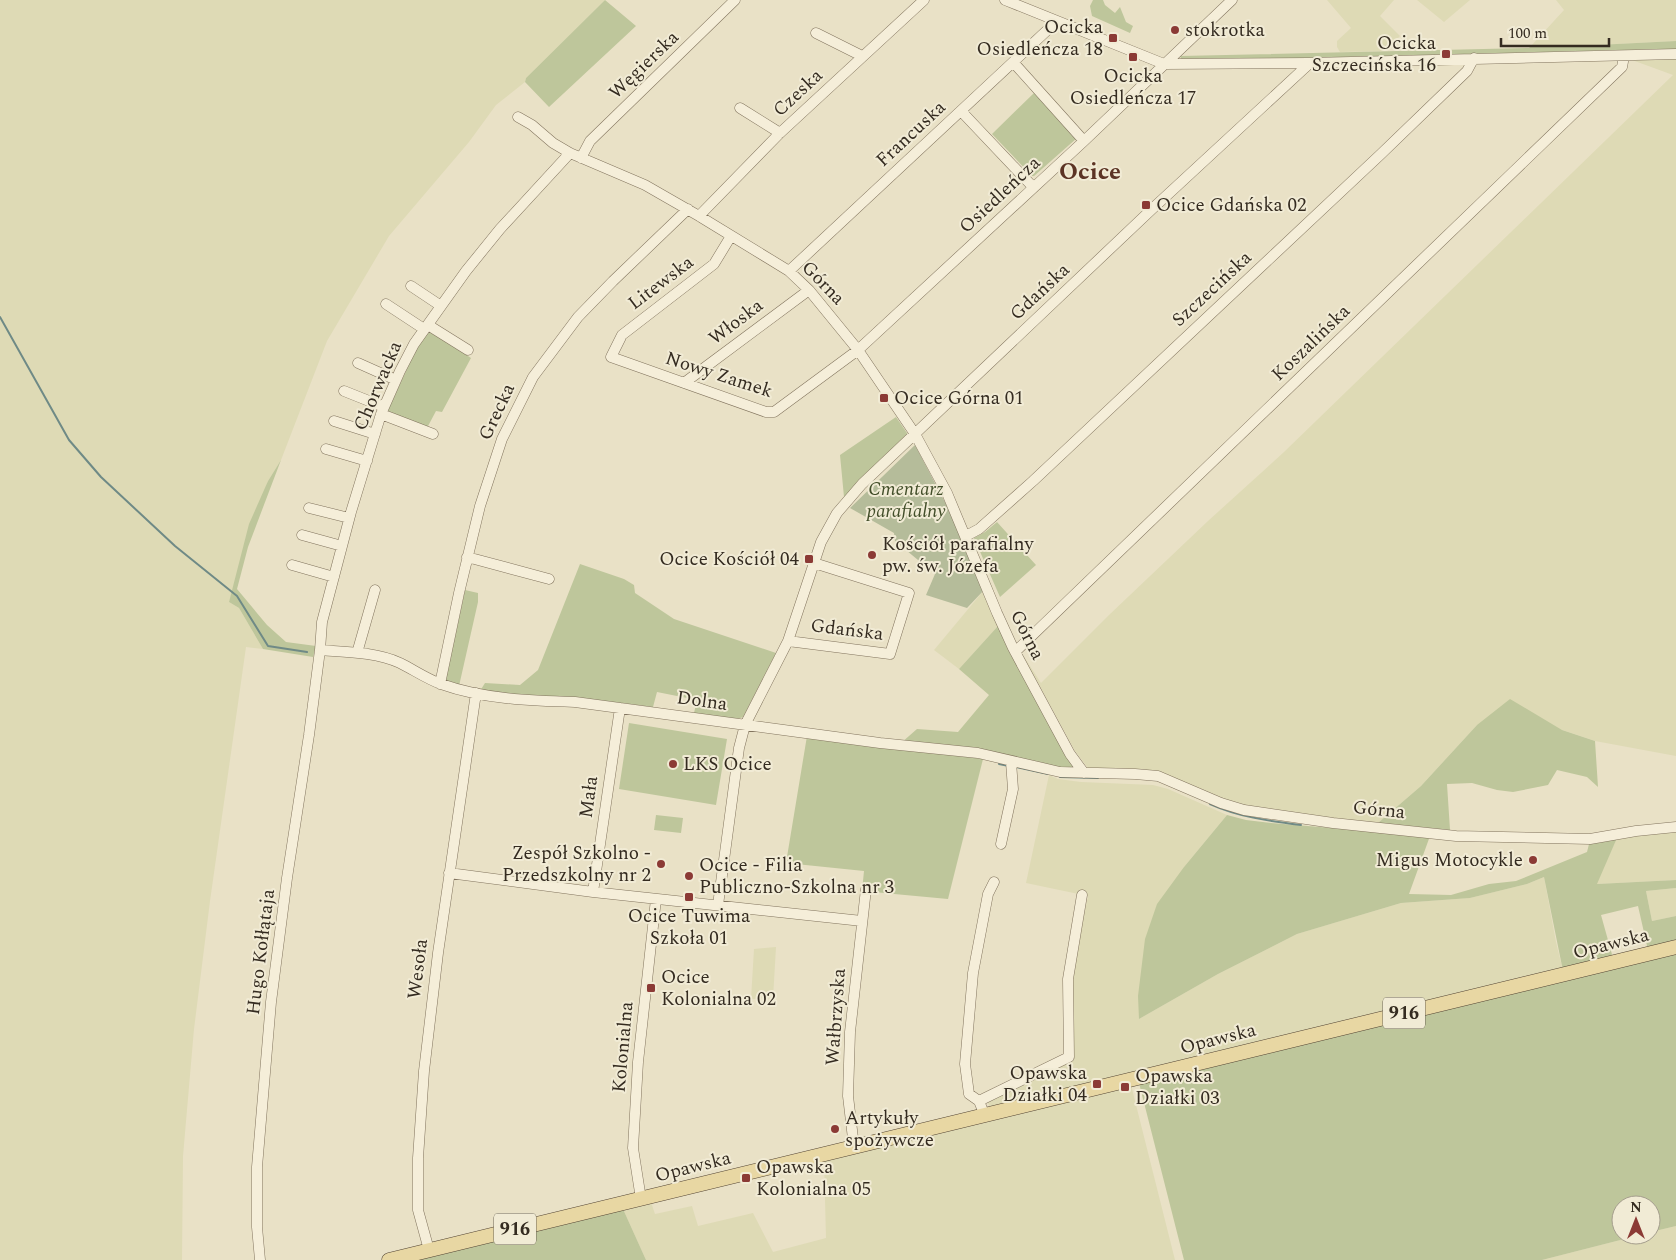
<svg xmlns="http://www.w3.org/2000/svg" width="1676" height="1260" font-family="Spectral,serif">
<style>
.farmland{fill:#dedab5}
.green{fill:#bec69b}
.cemetery{fill:#b5bc9a}
.lines{fill:none;stroke-linecap:round;stroke-linejoin:round}
.stream{stroke:#6f8a86;stroke-width:2}
.minor-casing{stroke:#82745e;stroke-width:11}
.major-casing{stroke:#514232;stroke-width:15}
.minor{stroke:#f5eed9;stroke-width:10}
.major{stroke:#e8d7a3;stroke-width:14}
.poi-dot{fill:#8b3a35;stroke:#f1ebd5;stroke-width:2}
.labels{text-anchor:middle;dominant-baseline:central;stroke-width:4;stroke-linejoin:round;paint-order:stroke}
.shield{fill:#f1ebd5;stroke:#6d6556;stroke-width:1}
.shield-label{font-size:18px;font-weight:bold;fill:#342b20}
.poi-label{font-size:19px;fill:#342b20;stroke:#f1ebd5;text-anchor:start}
.street-label{font-size:19px;fill:#342b20;stroke:#f1ebd5}
.park-label{font-size:19px;font-style:italic;fill:#424e29;stroke:#f1ebd5}
.district-label{font-size:24px;font-weight:bold;fill:#5c3424;stroke:#f1ebd5}
</style>
<rect width="100%" height="100%" fill="#e9e1c6"/>
<!-- farmland -->
<path class="farmland" d="M0,0H605L526,78L525,82L496,105L469,142L389,236L327,341L281,460L268,481L229,602L239,608L263,649L246,647L210,901L194,1029L183,1156L182,1260H0Z
M1327,0H1394L1380,16L1400,36L1385,51L1340,52L1337,47V41L1351,28Z
M1417,0H1470L1444,22Z
M1556,0H1676V41L1597,45L1531,46L1564,10Z
M1676,58V756L1595,741L1562,730L1477,725L1421,786L1378,823L1301,816L1245,807L1174,779L1088,768L1075,751L1021,652L1041,683L1109,615L1208,521L1284,452L1673,75L1632,60Z
M984,590L998,626L959,669L934,650Z
M1049,775L1058,779L1081,782L1153,785L1168,789L1227,815L1184,867L1139,1019L1218,974L1297,934L1401,903L1470,898L1527,884L1544,877L1556,942L1563,971L990,1108L987,1100L1072,1058L1071,1010L1075,956L1088,896L1026,883Z
M1676,829V880L1596,884L1617,838Z
M1676,888V916L1652,921L1646,891Z
M776,947L773,998L751,999L754,949Z
M1131,1085L1175,1260H646L623,1209L651,1202L655,1214L692,1206L698,1226L753,1213L773,1252L826,1238L824,1160Z
M1676,1226V1260H1542L1640,1235H1651V1232Z"/>
<!-- green -->
<path class="green" d="M605,0L636,26L549,107L525,82L526,78Z
M1093,0H1103L1105,5L1115,13L1120,7L1126,22L1133,26L1130,33L1092,16L1090,6Z
M1676,41V49H1665L1182,61L1180,56L1529,48L1531,46L1597,45Z
M1034,93L1077,138L1034,176H1032L992,134Z
M430,331L471,358L442,412L436,411L427,428L387,412L420,341Z
M896,417L909,436L844,497L840,455Z
M281,460L248,547L237,589L267,625L286,642L316,646L313,657L263,649L239,608L229,602L249,524L268,481Z
M997,522L1036,565L1000,597L974,538L985,532Z
M580,564L624,579L634,585L635,593L674,619L776,653L743,717L735,720L694,713L697,700L657,692L653,707L605,701L566,698L549,699L480,691L485,683L520,685L538,670Z
M465,590L478,593V602L459,686L445,683Z
M998,626L1081,771L901,743L917,729L958,732L989,695L959,669Z
M1510,699L1562,730L1595,741L1598,787L1587,777L1557,770L1548,785L1513,792L1497,790L1472,783L1447,784L1450,830L1378,823L1421,786L1477,725Z
M629,723L727,739L716,805L619,789Z
M807,736L983,759L948,899L862,891L864,871L786,863Z
M656,815L683,818L681,833L654,830Z
M1227,815L1246,820L1271,823L1430,836L1409,894L1451,895L1489,884L1516,881L1587,852L1590,840L1617,838L1597,884L1676,880V888L1646,891L1652,921L1676,916V943L1648,950L1638,906L1601,915L1613,958L1563,971L1544,877L1527,884L1470,898L1401,903L1297,934L1218,974L1139,1019L1138,996L1145,939L1157,904L1184,867Z
M1676,954V1226L1651,1232V1205H1621V1235H1640L1542,1260H1184L1139,1083Z
M623,1209L646,1260H415Z"/>
<!-- cemetery -->
<path class="cemetery" d="M915,445L947,506L984,590L967,608L926,595L935,574L895,541L894,533L850,508Z"/>
<g class="lines">
<!-- stream -->
<path class="stream" d="M0,317L69,440L101,477L175,546L237,596L268,646L307,652
M999,764L1009,766
M1016,767L1048,774
M1060,777L1098,778
M1210,804C1239,817 1269,821 1301,825"/>
<defs>
<path id="minor" d="M1005,0L1164,64L1310,63L1676,54
M816,33L862,56
M1013,62L1084,141
M740,108L780,133
M961,111L1033,187
M518,117L532,125L553,143L570,153L645,185L699,216L789,271L809,290L858,350L915,434L947,493L997,613L1013,648L1070,754L1084,773
M581,158L590,141L735,0
M699,216L780,133L924,0
M731,236L714,264L622,335L611,357L766,412H774L858,350L1084,141L1232,0
M789,271L1056,22
M411,286L441,306
M386,304L424,329
M428,325L468,350
M358,363L396,380
M684,383L809,290
M344,391L384,407
M381,414L433,434
M334,421L375,434
M326,449L367,461
M309,508L349,518
M302,535L342,546
M966,536L979,529L1033,481L1381,154L1467,71L1474,58
M467,557L549,579
M292,565L334,577
M788,641L890,654L909,593L814,563
M320,650C346,652 376,652 400,663C414,670 427,679 441,684C483,699 531,701 575,702L880,743L978,753L1060,772L1135,774L1158,776L1221,803L1244,810L1333,823L1456,836L1590,839L1636,831L1676,827
M1015,652L1622,67L1624,56
M357,653L375,590
M440,684L459,593L480,506L502,439L533,377L578,317L613,281L688,209
M1001,844L1013,789L1011,762
M449,873L593,892L862,921
M593,892L620,708
M718,905L739,748L745,725L788,641L821,542L837,513L862,484L1151,210L1310,63
M979,1101L1069,1057L1068,979L1082,895
M985,1116L979,1101L969,1094L965,1064L973,973L988,894L994,882
M854,1147L848,1096L850,1032L866,889
M641,1199L633,1148L638,1062L656,899
M429,1250L418,1210V1158L424,1071L438,953L476,693
M260,1260L257,1227V1167L271,1002L287,878L309,735L320,650L322,622L351,512L381,414L400,371L414,344L466,271L500,229L570,153"/>
<path id="major" d="M389,1260L1676,947"/>
</defs>
<!-- minor casing -->
<use href="#minor" class="minor-casing"/>
<!-- major casing -->
<use href="#major" class="major-casing"/>
<!-- minor -->
<use href="#minor" class="minor"/>
<!-- major -->
<use href="#major" class="major"/>
</g>
<!-- markers -->
<g class="poi-dot">
<circle cx="1175" cy="30" r="5"/>
<rect x="1108" y="33" width="10" height="10" rx="2.5"/>
<rect x="1441" y="49" width="10" height="10" rx="2.5"/>
<rect x="1128" y="52" width="10" height="10" rx="2.5"/>
<rect x="1141" y="200" width="10" height="10" rx="2.5"/>
<rect x="879" y="393" width="10" height="10" rx="2.5"/>
<circle cx="872" cy="555" r="5"/>
<rect x="804" y="554" width="10" height="10" rx="2.5"/>
<circle cx="673" cy="764" r="5"/>
<circle cx="1533" cy="860" r="5"/>
<circle cx="661" cy="864" r="5"/>
<circle cx="689" cy="876" r="5"/>
<rect x="684" y="892" width="10" height="10" rx="2.5"/>
<rect x="646" y="983" width="10" height="10" rx="2.5"/>
<rect x="1092" y="1079" width="10" height="10" rx="2.5"/>
<rect x="1120" y="1082" width="10" height="10" rx="2.5"/>
<circle cx="835" cy="1129" r="5"/>
<rect x="741" y="1173" width="10" height="10" rx="2.5"/>
</g>
<g class="labels">
<!-- shield labels -->
<g class="shield">
<rect x="1383" y="997.5" width="42" height="31" rx="4"/>
<rect x="494" y="1213.5" width="42" height="31" rx="4"/>
</g>
<g class="shield-label">
<text x="1404" y="1013">916</text>
<text x="515" y="1229">916</text>
</g>
<!-- poi labels -->
<g class="poi-label">
<text x="1103" y="27" text-anchor="end">Ocicka<tspan x="1103" dy="22">Osiedleńcza 18</tspan></text>
<text x="1185" y="30">stokrotka</text>
<text x="1436" y="43" text-anchor="end">Ocicka<tspan x="1436" dy="22">Szczecińska 16</tspan></text>
<text x="1133" y="76" text-anchor="middle">Ocicka<tspan x="1133" dy="22">Osiedleńcza 17</tspan></text>
<text x="1156" y="205">Ocice Gdańska 02</text>
<text x="894" y="398">Ocice Górna 01</text>
<text x="882" y="544">Kościół parafialny<tspan x="882" dy="22">pw. św. Józefa</tspan></text>
<text x="799" y="559" text-anchor="end">Ocice Kościół 04</text>
<text x="683" y="764">LKS Ocice</text>
<text x="651" y="853" text-anchor="end">Zespół Szkolno -<tspan x="651" dy="22">Przedszkolny nr 2</tspan></text>
<text x="1523" y="860" text-anchor="end">Migus Motocykle</text>
<text x="699" y="865">Ocice - Filia<tspan x="699" dy="22">Publiczno-Szkolna nr 3</tspan></text>
<text x="689" y="916" text-anchor="middle">Ocice Tuwima<tspan x="689" dy="22">Szkoła 01</tspan></text>
<text x="661" y="977">Ocice<tspan x="661" dy="22">Kolonialna 02</tspan></text>
<text x="1087" y="1073" text-anchor="end">Opawska<tspan x="1087" dy="22">Działki 04</tspan></text>
<text x="1135" y="1076">Opawska<tspan x="1135" dy="22">Działki 03</tspan></text>
<text x="845" y="1118">Artykuły<tspan x="845" dy="22">spożywcze</tspan></text>
<text x="756" y="1167">Opawska<tspan x="756" dy="22">Kolonialna 05</tspan></text>
</g>
<!-- street labels -->
<g class="street-label">
<text transform="translate(644 65) rotate(-44)">Węgierska</text>
<text transform="translate(798 93) rotate(-43)">Czeska</text>
<text transform="translate(911 134) rotate(-43)">Francuska</text>
<text transform="translate(1000 195) rotate(-43)">Osiedleńcza</text>
<text transform="translate(661 283) rotate(-37)">Litewska</text>
<text transform="translate(823 283) rotate(46)">Górna</text>
<text transform="translate(1212 289) rotate(-43)">Szczecińska</text>
<text transform="translate(1040 292) rotate(-43)">Gdańska</text>
<text transform="translate(736 322) rotate(-37)">Włoska</text>
<text transform="translate(1311 343) rotate(-44)">Koszalińska</text>
<text transform="translate(719 375) rotate(18)">Nowy Zamek</text>
<text transform="translate(378 386) rotate(-67)">Chorwacka</text>
<text transform="translate(497 412) rotate(-65)">Grecka</text>
<text transform="translate(847 630) rotate(7)">Gdańska</text>
<text transform="translate(1027 635) rotate(63)">Górna</text>
<text transform="translate(702 701) rotate(8)">Dolna</text>
<text transform="translate(589 797) rotate(-82)">Mała</text>
<text transform="translate(1379 810) rotate(6)">Górna</text>
<text transform="translate(1611 944) rotate(-14)">Opawska</text>
<text transform="translate(261 952) rotate(-83)">Hugo Kołłątaja</text>
<text transform="translate(418 969) rotate(-83)">Wesoła</text>
<text transform="translate(836 1017) rotate(-86)">Wałbrzyska</text>
<text transform="translate(1218 1039) rotate(-14)">Opawska</text>
<text transform="translate(623 1047) rotate(-85)">Kolonialna</text>
<text transform="translate(693 1167) rotate(-14)">Opawska</text>
</g>
<!-- park labels -->
<g class="park-label">
<text x="906" y="489">Cmentarz<tspan x="906" dy="22">parafialny</tspan></text>
</g>
<!-- district labels -->
<g class="district-label">
<text x="1090" y="172">Ocice</text>
</g>
</g>
<!-- north arrow -->
<g transform="translate(1636 1220)"><circle r="24" fill="#f1ebd5" stroke="#a59e8d"/>
<path d="M0-4L9 19L0 12L-9 19Z" fill="#8b3a35"/>
<text y="-8" font-size="14" font-weight="bold" text-anchor="middle" fill="#342b20">N</text>
</g>
<!-- scale -->
<path d="M1501 38v8h108v-8" fill="none" stroke="#342b20" stroke-width="2.5"/>
<text x="1508" y="38" font-size="15" fill="#342b20" stroke="#f1ebd5" stroke-width="4" paint-order="stroke">100 m</text>
</svg>
